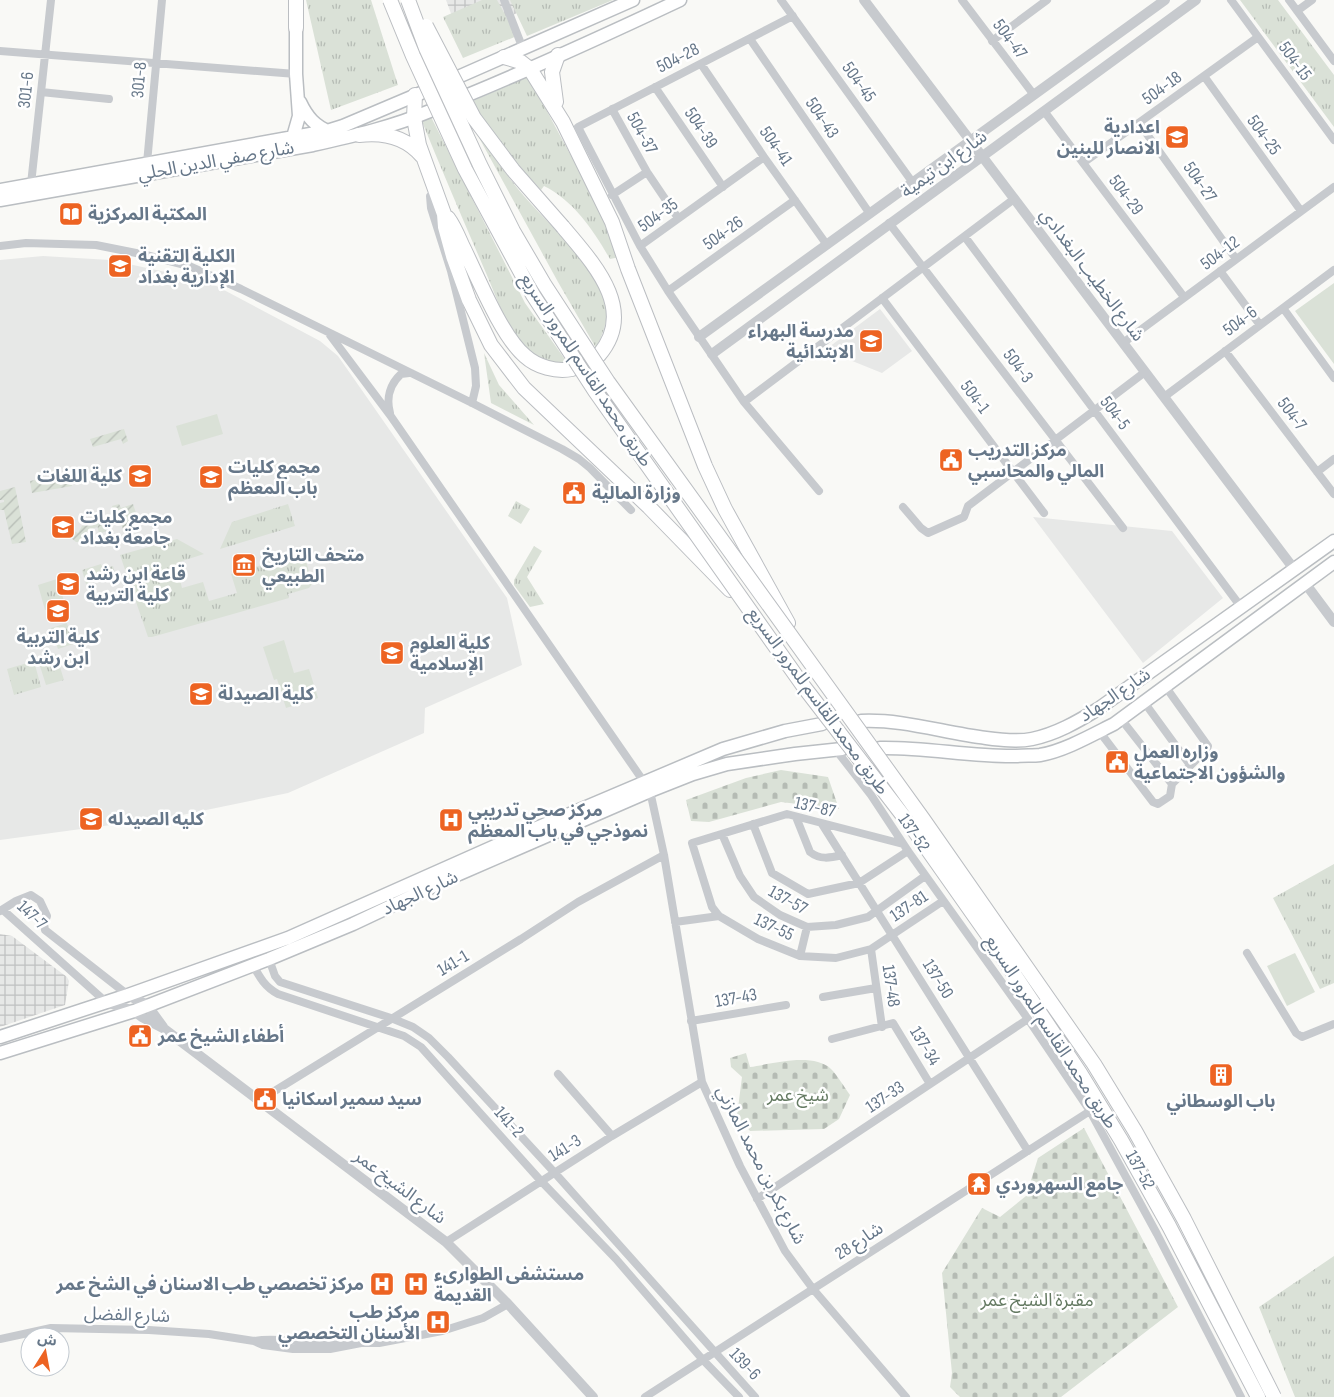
<svg xmlns="http://www.w3.org/2000/svg" width="1334" height="1397" font-family="'Sofia Sans Condensed','Noto Sans Arabic',sans-serif">
<style>
.built{fill:#e7e8e7}
.industrial{fill:url(#industrial-grid)}
.grass{fill:url(#grass-tufts)}
.cemetery{fill:url(#cemetery-stones)}
.garden{fill:url(#garden-furrows)}
.pitch{fill:#dae1d7}
.lines{fill:none;stroke-linecap:round;stroke-linejoin:round}
.primary-casing{stroke:#babec2;stroke-width:15}
.motorway-casing{stroke:#bbbec2;stroke-width:16}
.minor{stroke:#c7cace;stroke-width:8}
.tertiary{stroke:#c7cace;stroke-width:10}
.primary{stroke:#fff;stroke-width:12}
.motorway{stroke:#fff;stroke-width:14}
.motorway-bridge-casing{stroke:#bbbec2;stroke-width:16;stroke-linecap:butt}
.motorway-bridge{stroke:#fff;stroke-width:14}
.labels{text-anchor:middle;dominant-baseline:central;stroke-width:5;stroke-linejoin:round;paint-order:stroke}
.street-label{font-size:18px;fill:#667789;stroke:#fff}
.poi-label{font-size:18px;font-weight:bold;fill:#667789;stroke:#fff;text-anchor:start}
.park-label{font-size:18px;fill:#647a62;stroke:#fff}
</style>
<defs>
<pattern id="industrial-grid" width="8" height="8" patternUnits="userSpaceOnUse" patternTransform="scale(1.25)"><rect width="8" height="8" fill="#e7e8e7"/><path d="M0 4h8M4 0v8" fill="none" stroke="#bfc1c1"/></pattern>
<pattern id="grass-tufts" width="24" height="20" patternUnits="userSpaceOnUse" patternTransform="scale(1.25)"><rect width="24" height="20" fill="#dae1d7"/><path d="M3 7l-1-3M5 7V3M7 7l1-3M15 17l-1-3M17 17v-4M19 17l1-3" fill="none" stroke="#b5bbb4"/></pattern>
<pattern id="cemetery-stones" width="16" height="16" patternUnits="userSpaceOnUse" patternTransform="scale(1.25)"><rect width="16" height="16" fill="#dae1d7"/><path d="M2 7V4a2 2 0 0 1 4 0v3zM10 15v-3a2 2 0 0 1 4 0v3z" fill="#b5bbb4"/></pattern>
<pattern id="garden-furrows" width="10" height="10" patternUnits="userSpaceOnUse" patternTransform="scale(1.25)"><rect width="10" height="10" fill="#dae1d7"/><path d="M-1 1l2-2M0 10L10 0M9 11l2-2" fill="none" stroke="#b5bbb4"/></pattern>
</defs>
<rect width="100%" height="100%" fill="#f9f9f6"/>
<!-- built -->
<path class="built" d="M43,256L110,260L207,281L320,341L338,356L507,598L522,665L425,708L424,733L288,793L177,816L0,840V260Z
M880,309L912,351L882,373L825,350Z
M1033,517L1172,531L1223,598L1143,663Z"/>
<!-- industrial -->
<path class="industrial" d="M446,0H547L460,38Z
M0,934L12,936L67,977L69,981L65,1005L0,1027Z"/>
<!-- grass -->
<path class="grass" d="M306,0H371L398,85L331,110Z
M482,0H497L517,36L463,58L443,17Z
M510,0H613L527,36Z
M1240,0H1278L1334,75V127Z
M528,76L605,219L620,257L610,259C594,231 574,201 544,186L541,190C516,163 488,135 473,101Z
M431,117L525,303L569,365C551,363 533,360 521,345C506,326 496,296 486,273C464,222 442,171 421,119Z
M477,134C491,152 503,171 518,189C544,221 590,259 604,296C611,314 604,332 596,348L558,282Z
M484,353L499,385L534,425L491,403Z
M516,501L530,509L521,524L508,516Z
M288,504L295,526L220,549L232,522Z
M177,539L204,554L176,563L182,588L203,582L209,601L237,593L231,574L302,553H304L312,584L309,588L288,594L289,598L152,637H148L120,555Z
M534,546L542,551L527,577L544,604L530,607L514,585V580Z
M101,564L103,569L113,566L115,574L86,584L82,570Z
M57,579L65,604L45,610L38,585Z
M67,623L73,644L58,649L51,628Z
M56,654L64,680L46,685L38,660Z
M34,661L41,687L14,695L7,669Z
M1334,864V983L1320,989L1273,898Z
M1334,1256V1397H1295L1259,1307Z"/>
<!-- cemetery -->
<path class="cemetery" d="M781,770L828,777L839,809L781,802L709,822L691,821L686,800L746,778Z
M746,1053L750,1067C772,1064 813,1052 831,1069C838,1076 844,1087 850,1095L839,1119L824,1129L750,1131L737,1116L742,1077L731,1067L730,1058Z
M1084,1128L1178,1307L1061,1397H960L950,1387L952,1373L942,1273L982,1208L1000,1217L1026,1196L1038,1158Z"/>
<!-- garden -->
<path class="garden" d="M124,429L128,441L123,444L121,439L93,447L90,439Z
M69,473L72,486L32,493L30,481Z
M15,487L26,542L12,544L4,510H0V503L4,502V500H0V491Z
M119,504L121,508L133,504L136,513L133,515L137,527L124,531L121,524L117,525L112,506Z
M102,519L106,531L99,534L97,524V527L87,531L83,542H76L65,533L68,528L78,533L82,526Z"/>
<!-- pitch -->
<path class="pitch" d="M1334,283V364L1295,311Z
M217,414L223,434L182,446L176,426Z
M284,640L294,673L309,669L318,698L286,708L277,679L274,680L263,647Z
M1295,953L1315,992L1287,1006L1267,966Z"/>
<g class="lines">
<defs>
<path id="primary" d="M458,77L633,0
M468,95C540,65 610,33 680,0
M300,102C307,117 315,126 330,132
M293,137L299,116L296,74V28
M0,190L327,131L343,126L421,93
M0,200L313,145C353,136 392,127 430,111
M861,721C903,719 944,733 986,738C1001,740 1017,742 1032,739C1056,734 1077,722 1098,709L1334,541
M880,748C926,747 971,757 1017,756C1024,755 1033,756 1040,755C1064,751 1092,735 1114,724L1334,562
M0,1037L128,995L288,938L513,838L723,749L785,731L822,724
M0,1053L134,1011L269,959L353,924L459,874L650,791L693,774L727,764L795,754L842,749"/>
<path id="motorway" d="M296,0V28
M504,57L521,62L530,69L563,122L612,222L628,269L705,466L725,509L788,623
M415,95L414,118L419,145L444,214L445,227L453,256L469,300L491,345L524,388L649,507L730,590
M556,102L552,72L558,55
M359,135C383,132 406,137 422,156
M448,218C454,226 458,236 462,245C477,275 501,336 525,356C537,367 556,372 572,369
M563,227C592,262 638,309 599,355"/>
</defs>
<!-- primary casing -->
<use href="#primary" class="primary-casing"/>
<!-- motorway casing -->
<use href="#motorway" class="motorway-casing"/>
<!-- minor -->
<path class="minor" d="M504,0L523,49
M781,0L913,183
M962,0L1034,95
M1231,0L1334,140
M1289,0L1334,61
M1297,11L1312,0
M750,39L870,214
M992,41L1047,0
M0,51L296,74
M701,64L764,157L827,245
M1204,76L1301,211
M655,87L723,187
M41,92L109,99
M612,109L647,172L678,218
M1044,111L1184,297
M1139,123L1236,259
M764,157L640,246L668,291L744,402L819,491
M147,163L162,0
M1083,163L1258,37
M31,184L51,0
M435,192L430,196L431,208L451,271L475,368L476,386L472,403
M612,195L647,172
M889,223L1123,528
M965,237L1241,607
M0,246L26,243L96,245L146,255L189,266L241,289L472,403L562,449L579,459L590,468L631,510
M640,246L578,127L793,16
M1220,271L1260,325
M668,291L795,200
M882,298L1044,513
M1283,308L1334,378
M330,335L390,415L644,782
M1123,343L1334,187
M1225,351L1334,494
M1164,397L1334,270
M744,402L1014,199
M390,413C386,398 390,384 401,374L409,373
M1317,472L1334,459
M903,507L921,528L928,533L964,517L968,506L1145,372
M1144,702L1190,765
M1121,719L1172,784
M1099,731L1153,802L1158,804L1170,796L1172,784L1207,749L1208,746L1165,686
M836,750L871,795L908,851L1028,1019L1090,1111L1157,1234L1241,1397
M650,791L664,855L702,1082L740,1166L785,1251L813,1289L906,1397
M796,817L810,852C820,860 830,858 842,855
M753,824L772,873L808,894L859,883L908,851
M822,824L1028,1151
M722,834L740,876L754,897L780,915L807,927L836,925L868,917L925,876
M903,844L787,814L692,843L712,907L719,916L758,939L800,956L836,958L871,949L943,901
M3,910L106,1002
M0,911L16,901L31,895L40,901L47,916L44,924L45,930L128,995
M675,922L719,916
M871,949L882,1027
M1247,953L1296,1033L1302,1037L1334,1024
M800,956L807,927
M269,959L275,976L280,982L391,1018L413,1027L429,1038L448,1057L554,1172L755,1397
M253,965C260,978 265,987 278,994L404,1036L421,1047L541,1181L616,1259L703,1360L739,1397
M823,997L876,988
M691,1021L786,1005
M832,1039L893,1023L930,1084
M558,1074L612,1136
M260,1100L521,939L578,902L664,855
M757,1199L1028,1019
M446,1242L612,1136L702,1082
M0,1339L51,1328L149,1330L209,1334L254,1341L263,1345L293,1349H330L361,1343H379L442,1331L483,1318L508,1304
M254,1341C273,1337 294,1342 313,1342C329,1343 346,1338 361,1343
M645,1397L1090,1111"/>
<!-- tertiary -->
<path class="tertiary" d="M864,0L1294,569
M699,337L1165,0
M712,354L1196,0
M1305,583L1334,622
M128,995L147,1005L163,1027
M106,1002L134,1011L142,1017L163,1028L446,1242L508,1304L593,1397"/>
<!-- primary -->
<use href="#primary" class="primary"/>
<!-- motorway -->
<use href="#motorway" class="motorway"/>
<defs>
<path id="motorway-bridge" d="M390,0L413,56L465,169L533,295L595,391L804,687L911,826L992,941L1080,1073L1121,1140L1169,1226L1258,1397
M408,0L426,48L480,165L513,231L544,284L608,382L923,819L1094,1064L1135,1131L1184,1219L1274,1397
M426,26L474,118L513,170L563,227"/>
</defs>
<!-- motorway-bridge casing -->
<use href="#motorway-bridge" class="motorway-bridge-casing"/>
<!-- motorway-bridge -->
<use href="#motorway-bridge" class="motorway-bridge"/>
</g>
<!-- icons -->
<defs>
<symbol id="school-square" viewBox="-11 -11 22 22"><rect x="-9" y="-9" width="18" height="18" rx="4" fill="#ed6322" stroke="#fff"/><path d="M0-5L7-2L0 1L-7-2ZM-4 1L0 2.5L4 1V4Q0 6-4 4Z" fill="#fff"/></symbol>
<symbol id="library-square" viewBox="-11 -11 22 22"><rect x="-9" y="-9" width="18" height="18" rx="4" fill="#ed6322" stroke="#fff"/><path d="M-6-4Q-3-5.5-.7-3.5V5Q-3 3-6 4ZM6-4Q3-5.5 .7-3.5V5Q3 3 6 4Z" fill="#fff"/></symbol>
<symbol id="university-square" viewBox="-11 -11 22 22"><rect x="-9" y="-9" width="18" height="18" rx="4" fill="#ed6322" stroke="#fff"/><path d="M0-5L7-2L0 1L-7-2ZM-4 1L0 2.5L4 1V4Q0 6-4 4Z" fill="#fff"/></symbol>
<symbol id="civic-square" viewBox="-11 -11 22 22"><rect x="-9" y="-9" width="18" height="18" rx="4" fill="#ed6322" stroke="#fff"/><path d="M-.6-6.5H3V-4.5H.6V-3L4-1V1h2V6H-6V1h2V-1L-.6-3ZM-1.2 2.5V6h2.4V2.5Z" fill="#fff"/></symbol>
<symbol id="museum-square" viewBox="-11 -11 22 22"><rect x="-9" y="-9" width="18" height="18" rx="4" fill="#ed6322" stroke="#fff"/><path d="M0-6L6-3V-2H-6V-3ZM-5-1h2V3h-2ZM-1-1h2V3h-2ZM3-1h2V3H3ZM-6 4H6V6H-6Z" fill="#fff"/></symbol>
<symbol id="hospital-square" viewBox="-11 -11 22 22"><rect x="-9" y="-9" width="18" height="18" rx="4" fill="#ed6322" stroke="#fff"/><path d="M-5-5h3v3.5h4V-5h3V5h-3V1.5h-4V5h-3Z" fill="#fff"/></symbol>
<symbol id="building-square" viewBox="-11 -11 22 22"><rect x="-9" y="-9" width="18" height="18" rx="4" fill="#ed6322" stroke="#fff"/><path d="M-4-6H4V6H1V3H-1V6H-4ZM-2.5-4.3h1.7v1.8h-1.7ZM.8-4.3h1.7v1.8H.8ZM-2.5-1h1.7V.8h-1.7ZM.8-1h1.7V.8H.8Z" fill="#fff"/></symbol>
<symbol id="temple-square" viewBox="-11 -11 22 22"><rect x="-9" y="-9" width="18" height="18" rx="4" fill="#ed6322" stroke="#fff"/><path d="M0-6L5-2H3V0L6.5 2.5H4V6H1.5V3h-3V6H-4V2.5H-6.5L-3 0V-2H-5Z" fill="#fff"/></symbol>
</defs>
<g fill-rule="evenodd">
<use href="#school-square" x="1163" y="123" width="28" height="28"/>
<use href="#library-square" x="57" y="200" width="28" height="28"/>
<use href="#university-square" x="106" y="252" width="28" height="28"/>
<use href="#school-square" x="857" y="327" width="28" height="28"/>
<use href="#civic-square" x="937" y="446" width="28" height="28"/>
<use href="#school-square" x="126" y="462" width="28" height="28"/>
<use href="#university-square" x="197" y="463" width="28" height="28"/>
<use href="#civic-square" x="560" y="479" width="28" height="28"/>
<use href="#school-square" x="49" y="513" width="28" height="28"/>
<use href="#museum-square" x="230" y="551" width="28" height="28"/>
<use href="#university-square" x="54" y="570" width="28" height="28"/>
<use href="#university-square" x="44" y="597" width="28" height="28"/>
<use href="#school-square" x="378" y="639" width="28" height="28"/>
<use href="#school-square" x="187" y="680" width="28" height="28"/>
<use href="#civic-square" x="1103" y="748" width="28" height="28"/>
<use href="#university-square" x="77" y="805" width="28" height="28"/>
<use href="#hospital-square" x="437" y="806" width="28" height="28"/>
<use href="#civic-square" x="126" y="1022" width="28" height="28"/>
<use href="#building-square" x="1207" y="1061" width="28" height="28"/>
<use href="#civic-square" x="251" y="1085" width="28" height="28"/>
<use href="#temple-square" x="965" y="1170" width="28" height="28"/>
<use href="#hospital-square" x="368" y="1270" width="28" height="28"/>
<use href="#hospital-square" x="402" y="1270" width="28" height="28"/>
<use href="#hospital-square" x="424" y="1308" width="28" height="28"/>
</g>
<g class="labels">
<!-- street labels -->
<g class="street-label">
<text transform="translate(1010 39) rotate(53)">504-47</text>
<text transform="translate(678 58) rotate(-27)">504-28</text>
<text transform="translate(1295 61) rotate(54)">504-15</text>
<text transform="translate(139 80) rotate(-85)">301-8</text>
<text transform="translate(859 82) rotate(54)">504-45</text>
<text transform="translate(1162 88) rotate(-36)">504-18</text>
<text transform="translate(26 90) rotate(-84)">301-6</text>
<text transform="translate(822 118) rotate(56)">504-43</text>
<text transform="translate(701 128) rotate(56)">504-39</text>
<text transform="translate(642 133) rotate(61)">504-37</text>
<text transform="translate(1264 135) rotate(54)">504-25</text>
<text transform="translate(776 146) rotate(55)">504-41</text>
<text transform="translate(216 161) rotate(-10)">شارع صفي الدين الحلي</text>
<text transform="translate(944 164) rotate(-36)">شارع ابن تيمية</text>
<text transform="translate(1200 182) rotate(55)">504-27</text>
<text transform="translate(1126 195) rotate(53)">504-29</text>
<text transform="translate(658 215) rotate(-36)">504-35</text>
<text transform="translate(723 233) rotate(-36)">504-26</text>
<text transform="translate(1220 253) rotate(-37)">504-12</text>
<text transform="translate(1092 275) rotate(53)">شارع الخطيب البغدادي</text>
<text transform="translate(1240 321) rotate(-37)">504-6</text>
<text transform="translate(1018 366) rotate(53)">504-3</text>
<text transform="translate(586 370) rotate(57)">طريق محمد القاسم للمرور السريع</text>
<text transform="translate(975 397) rotate(53)">504-1</text>
<text transform="translate(1115 413) rotate(53)">504-5</text>
<text transform="translate(1292 414) rotate(53)">504-7</text>
<text transform="translate(1115 695) rotate(-34)">شارع الجهاد</text>
<text transform="translate(818 701) rotate(54)">طريق محمد القاسم للمرور السريع</text>
<text transform="translate(815 807) rotate(13)">137-87</text>
<text transform="translate(914 833) rotate(56)">137-52</text>
<text transform="translate(420 893) rotate(-25)">شارع الجهاد</text>
<text transform="translate(788 900) rotate(29)">137-57</text>
<text transform="translate(909 906) rotate(-34)">137-81</text>
<text transform="translate(32 915) rotate(43)">147-7</text>
<text transform="translate(774 927) rotate(25)">137-55</text>
<text transform="translate(453 963) rotate(-31)">141-1</text>
<text transform="translate(938 979) rotate(58)">137-50</text>
<text transform="translate(891 986) rotate(82)">137-48</text>
<text transform="translate(736 998) rotate(-10)">137-43</text>
<text transform="translate(1051 1032) rotate(57)">طريق محمد القاسم للمرور السريع</text>
<text transform="translate(925 1046) rotate(59)">137-34</text>
<text transform="translate(885 1097) rotate(-34)">137-33</text>
<text transform="translate(509 1122) rotate(48)">141-2</text>
<text transform="translate(565 1148) rotate(-32)">141-3</text>
<text transform="translate(761 1165) rotate(63)">شارع بكر بن محمد المازني</text>
<text transform="translate(1140 1170) rotate(61)">137-52</text>
<text transform="translate(400 1187) rotate(37)">شارع الشيخ عمر</text>
<text transform="translate(859 1241) rotate(-33)">شارع 28</text>
<text transform="translate(127 1315) rotate(2)">شارع الفضل</text>
<text transform="translate(745 1364) rotate(47)">139-6</text>
</g>
<!-- poi labels -->
<g class="poi-label">
<text x="1160" y="127" text-anchor="end">اعدادية<tspan x="1160" dy="21">الانصار للبنين</tspan></text>
<text x="88" y="214">المكتبة المركزية</text>
<text x="138" y="256">الكلية التقنية<tspan x="138" dy="21">الإدارية بغداد</tspan></text>
<text x="854" y="331" text-anchor="end">مدرسة البهراء<tspan x="854" dy="21">الابتدائية</tspan></text>
<text x="968" y="450">مركز التدريب<tspan x="968" dy="21">المالي والمحاسبي</tspan></text>
<text x="228" y="467">مجمع كليات<tspan x="228" dy="21">باب المعظم</tspan></text>
<text x="122" y="476" text-anchor="end">كلية اللغات</text>
<text x="592" y="493">وزارة المالية</text>
<text x="80" y="517">مجمع كليات<tspan x="80" dy="21">جامعة بغداد</tspan></text>
<text x="262" y="555">متحف التاريخ<tspan x="262" dy="21">الطبيعي</tspan></text>
<text x="86" y="574">قاعة ابن رشد<tspan x="86" dy="21">كلية التربية</tspan></text>
<text x="58" y="637" text-anchor="middle">كلية التربية<tspan x="58" dy="21">ابن رشد</tspan></text>
<text x="410" y="643">كلية العلوم<tspan x="410" dy="21">الإسلامية</tspan></text>
<text x="218" y="694">كلية الصيدلة</text>
<text x="1134" y="752">وزاره العمل<tspan x="1134" dy="21">والشؤون الاجتماعية</tspan></text>
<text x="468" y="810">مركز صحي تدريبي<tspan x="468" dy="21">نموذجي في باب المعظم</tspan></text>
<text x="108" y="819">كليه الصيدله</text>
<text x="158" y="1036">أطفاء الشيخ عمر</text>
<text x="282" y="1099">سيد سمير اسكانيا</text>
<text x="1221" y="1101" text-anchor="middle">باب الوسطاني</text>
<text x="996" y="1184">جامع السهروردي</text>
<text x="434" y="1274">مستشفى الطوارىء<tspan x="434" dy="21">القديمة</tspan></text>
<text x="364" y="1284" text-anchor="end">مركز تخصصي طب الاسنان في الشخ عمر</text>
<text x="420" y="1312" text-anchor="end">مركز طب<tspan x="420" dy="21">الأسنان التخصصي</tspan></text>
</g>
<!-- park labels -->
<g class="park-label">
<text x="798" y="1095">شيخ عمر</text>
<text x="1037" y="1300">مقبرة الشيخ عمر</text>
</g>
</g>
<!-- north arrow -->
<g transform="translate(45 1352) rotate(11)"><circle r="24" fill="#ffffff" stroke="#c2c9d0"/>
<path d="M0-4L9 19L0 12L-9 19Z" fill="#ed6322"/>
<text y="-8" font-size="14" font-weight="bold" text-anchor="middle" fill="#667789">ش</text>
</g>
</svg>
